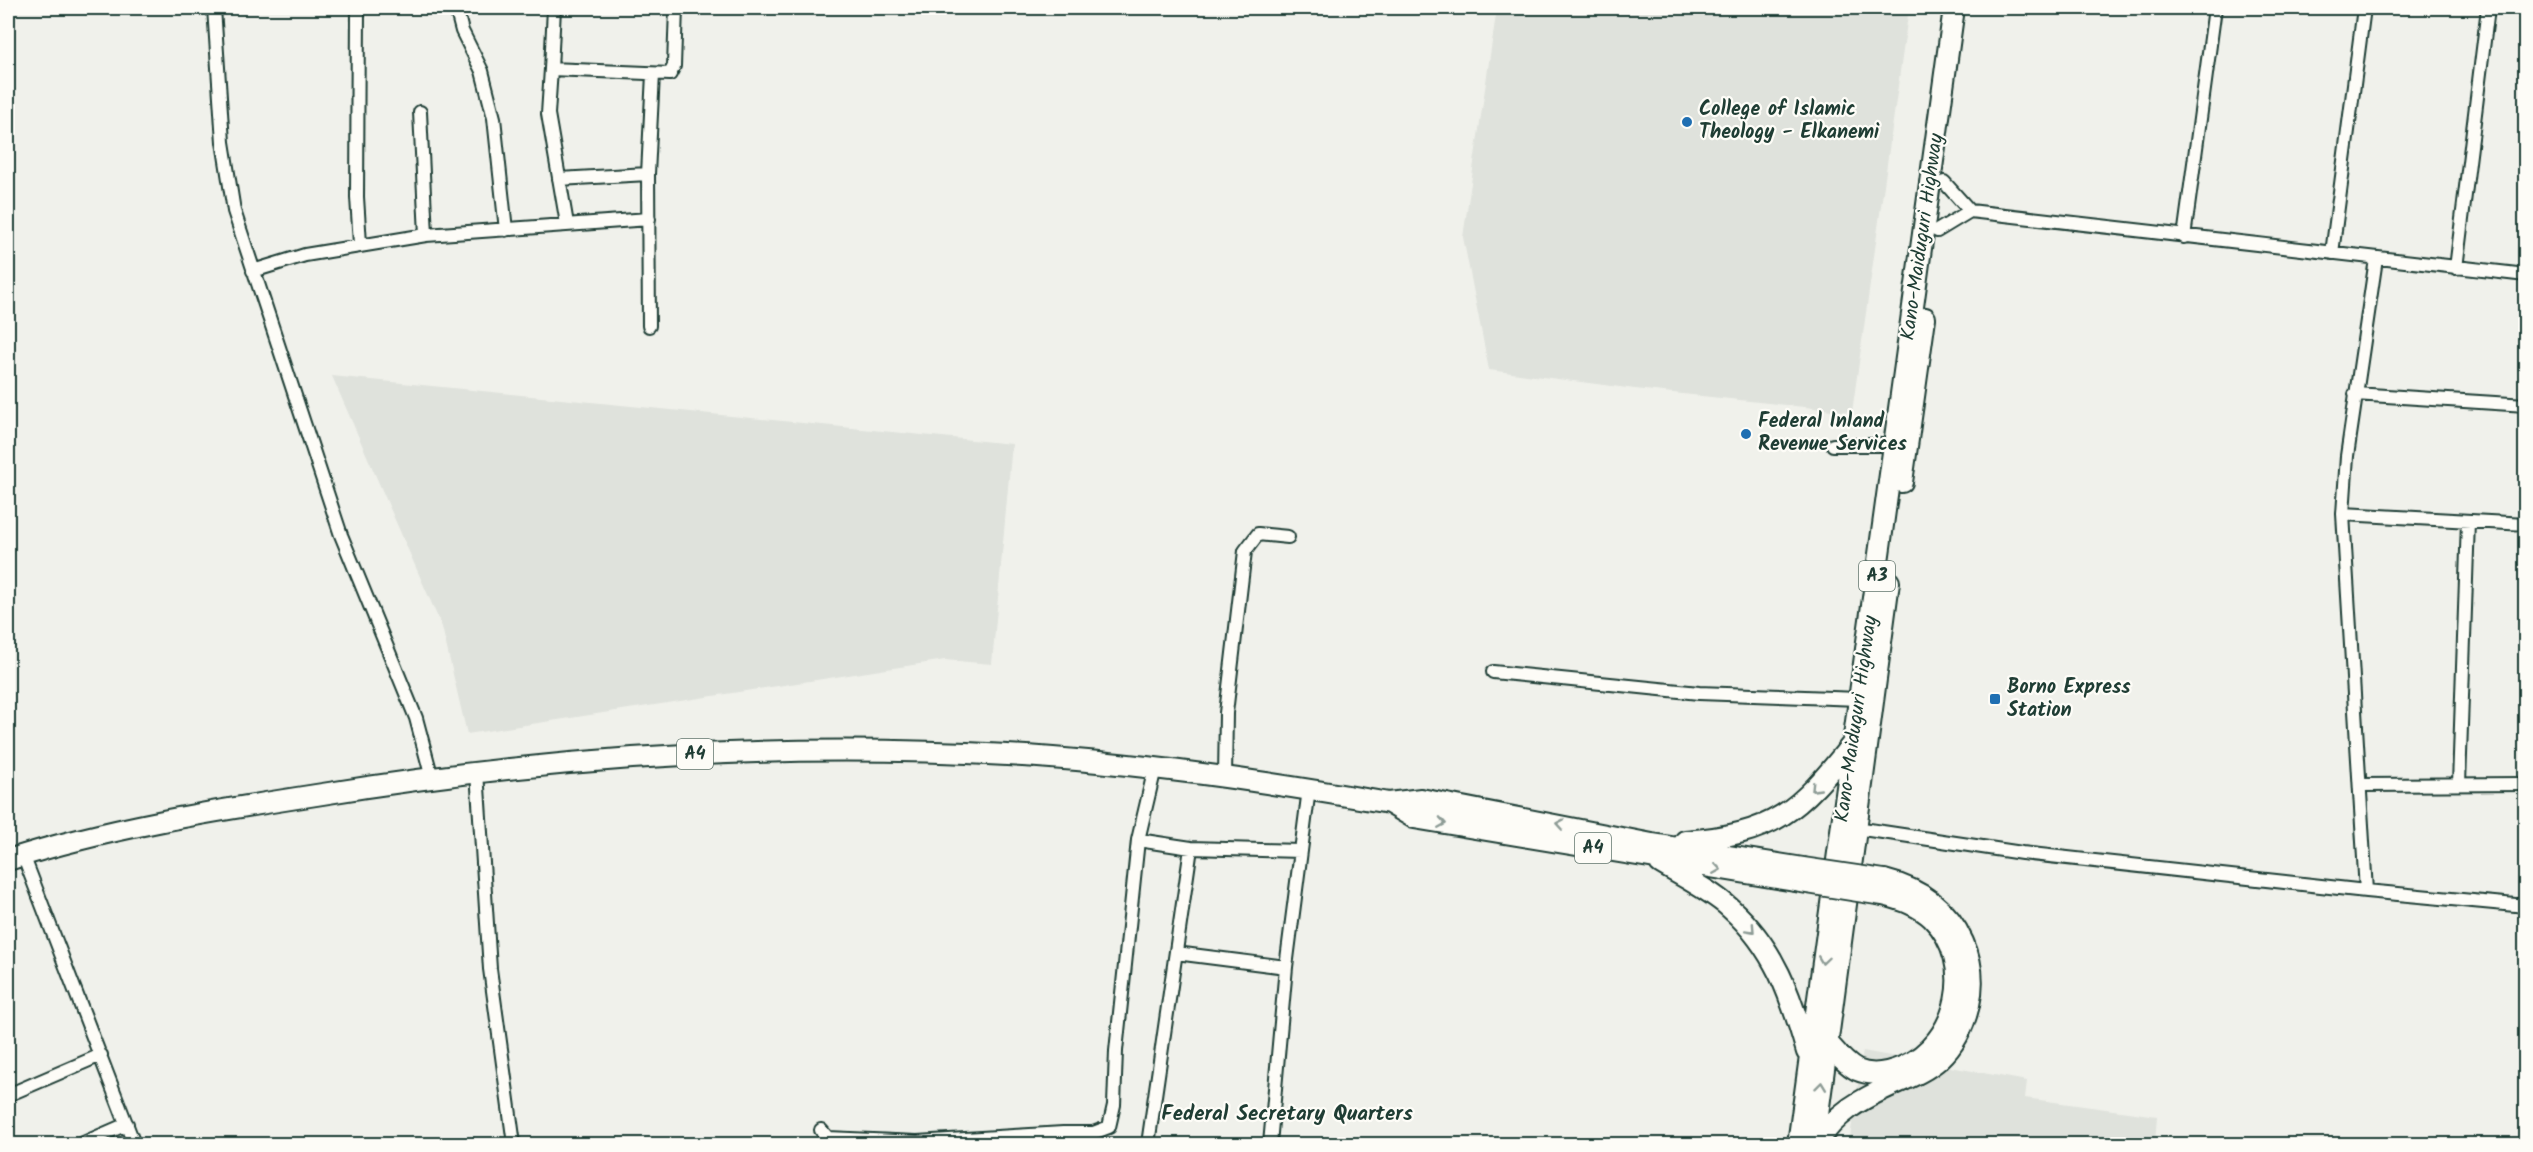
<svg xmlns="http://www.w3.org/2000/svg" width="2533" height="1152" font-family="Kalam,sans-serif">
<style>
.built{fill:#dfe2dc}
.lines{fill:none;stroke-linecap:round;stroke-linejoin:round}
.minor-casing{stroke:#1f3d34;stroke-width:16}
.trunk-casing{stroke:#1f3d34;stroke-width:24}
.minor{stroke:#fdfcf7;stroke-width:12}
.trunk{stroke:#fdfcf7;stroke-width:20}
.trunk-bridge-casing{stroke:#1f3d34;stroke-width:24;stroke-linecap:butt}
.trunk-bridge{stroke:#fdfcf7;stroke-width:20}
.oneway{stroke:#8e9c96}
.poi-dot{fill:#1f6fb2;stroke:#fdfcf7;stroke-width:2}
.labels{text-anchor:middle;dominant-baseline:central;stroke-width:4.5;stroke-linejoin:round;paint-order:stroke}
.shield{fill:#fdfcf7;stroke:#62766e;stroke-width:1.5}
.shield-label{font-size:18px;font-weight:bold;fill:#1f3d34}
.poi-label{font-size:20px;font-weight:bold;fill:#1f3d34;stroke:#fdfcf7;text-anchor:start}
.street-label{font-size:20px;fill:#1f3d34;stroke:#fdfcf7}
.neighbourhood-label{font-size:21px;font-weight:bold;fill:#1f3d34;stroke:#fdfcf7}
</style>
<rect width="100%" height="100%" fill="#f0f1eb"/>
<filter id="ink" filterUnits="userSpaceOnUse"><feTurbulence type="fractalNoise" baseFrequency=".0167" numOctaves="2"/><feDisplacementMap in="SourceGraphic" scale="12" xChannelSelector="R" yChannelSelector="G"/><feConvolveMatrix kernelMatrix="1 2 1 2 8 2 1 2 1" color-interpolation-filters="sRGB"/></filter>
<g filter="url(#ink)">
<!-- built -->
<path class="built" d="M1497,8H1909L1852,412L1635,389L1489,370L1463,237Z
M332,376L1012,444L992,664L945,660L467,734L442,627Z
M1863,1051L2027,1081L2025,1098L2157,1116L2155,1144H1849Z"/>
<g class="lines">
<defs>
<path id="minor" d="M214,8L223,142L234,211L341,535L416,718L432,778
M358,8L357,197L360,244
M456,8L462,31L482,71L494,118L506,230
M554,8L551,69L670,74L674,66L676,8
M551,69L548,114L567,224
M420,112L426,235
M559,179L648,174
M1944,182L1970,211
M1937,231L1970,211L2526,275
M2184,237L2215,8
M2332,253L2364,8
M2456,268L2488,8
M253,271L305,255L426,235L649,219
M649,326L648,174L653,74
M2355,394L2526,405
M1833,445H1893
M2343,514L2526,524
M1493,672L1699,693L1859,699
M477,772L490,969L514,1144
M1225,778L1226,713L1245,551L1258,534L1288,537
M2459,784L2468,521
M2360,785L2526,784
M1856,828L2022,853L2366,891L2526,906
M1138,840L1191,848L1301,851
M23,855L134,1144
M2366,891L2343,514L2347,456L2376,259
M1176,953L1286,967
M8,1095L101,1055
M821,1130L828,1138L917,1142L1063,1133H1093L1109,1127L1114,1105L1116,1051L1138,840L1155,768
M81,1144L127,1124
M1148,1144L1191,848
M1270,1144L1286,967L1309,789"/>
<path id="trunk" d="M1902,482L1925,318
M1389,803L1414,818L1801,882
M1685,841C1775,834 1798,812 1853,743
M8,860C107,828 213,811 316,795C543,758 776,742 1007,755C1134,762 1262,781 1389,803L1421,799L1652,844L1803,868
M1660,863C1683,877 1710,890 1730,908C1775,948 1791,996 1807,1052
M1827,1042C1836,1052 1845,1064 1857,1070C1871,1076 1888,1073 1902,1067C1959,1043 1977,963 1932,918C1918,905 1901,899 1883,895
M1798,1144L1954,8
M1814,1144L1889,582
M1816,1144C1825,1130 1836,1118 1850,1108C1901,1072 1951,1080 1969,1005C1974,984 1972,962 1963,942C1948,908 1920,889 1884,880"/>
</defs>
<!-- minor casing -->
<use href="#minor" class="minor-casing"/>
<!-- trunk casing -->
<use href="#trunk" class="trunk-casing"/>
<!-- minor -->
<use href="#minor" class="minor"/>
<!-- trunk -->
<use href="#trunk" class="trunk"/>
<defs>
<path id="trunk-bridge" d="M1803,868L1884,880
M1801,882L1883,895"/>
</defs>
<!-- trunk-bridge casing -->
<use href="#trunk-bridge" class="trunk-bridge-casing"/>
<!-- trunk-bridge -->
<use href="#trunk-bridge" class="trunk-bridge"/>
</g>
<!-- one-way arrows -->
<defs><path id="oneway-chevron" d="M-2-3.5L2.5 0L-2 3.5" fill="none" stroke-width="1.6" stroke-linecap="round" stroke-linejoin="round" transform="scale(1.5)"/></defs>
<g class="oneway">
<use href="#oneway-chevron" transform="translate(1815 788) rotate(134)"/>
<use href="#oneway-chevron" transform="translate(1442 823) rotate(9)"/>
<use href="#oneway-chevron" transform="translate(1560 824) rotate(-170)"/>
<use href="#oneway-chevron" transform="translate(1717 869) rotate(9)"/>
<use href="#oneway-chevron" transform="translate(1751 929) rotate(47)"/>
<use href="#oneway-chevron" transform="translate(1823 960) rotate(98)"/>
<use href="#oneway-chevron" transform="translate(1821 1086) rotate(-83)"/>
</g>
</g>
<!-- markers -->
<g class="poi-dot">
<circle cx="1687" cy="122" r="6"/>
<circle cx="1746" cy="434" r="6"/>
<rect x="1989" y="693" width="12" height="12" rx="3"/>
</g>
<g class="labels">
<!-- shield labels -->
<g class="shield">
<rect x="1859" y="561" width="36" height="30" rx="4.5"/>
<rect x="677" y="739" width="36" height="30" rx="4.5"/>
<rect x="1575" y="833" width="36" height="30" rx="4.5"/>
</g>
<g class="shield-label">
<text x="1877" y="576">A3</text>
<text x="695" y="754">A4</text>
<text x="1593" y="848">A4</text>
</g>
<!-- poi labels -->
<g class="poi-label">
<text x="1699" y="110">College of Islamic<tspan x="1699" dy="23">Theology - Elkanemi</tspan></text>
<text x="1758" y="422">Federal Inland<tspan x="1758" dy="23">Revenue Services</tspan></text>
<text x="2007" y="688">Borno Express<tspan x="2007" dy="23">Station</tspan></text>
</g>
<!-- street labels -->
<g class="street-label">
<text transform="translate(1923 237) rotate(-82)">Kano-Maiduguri Highway</text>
<text transform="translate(1857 719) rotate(-82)">Kano-Maiduguri Highway</text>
</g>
<!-- neighbourhood labels -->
<g class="neighbourhood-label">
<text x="1287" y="1114">Federal Secretary Quarters</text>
</g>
</g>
<!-- margin -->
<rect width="2533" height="1152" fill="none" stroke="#fdfcf7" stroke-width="30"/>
<rect x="15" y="15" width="2503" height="1122" fill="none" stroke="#1f3d34" stroke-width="2" filter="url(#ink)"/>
</svg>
